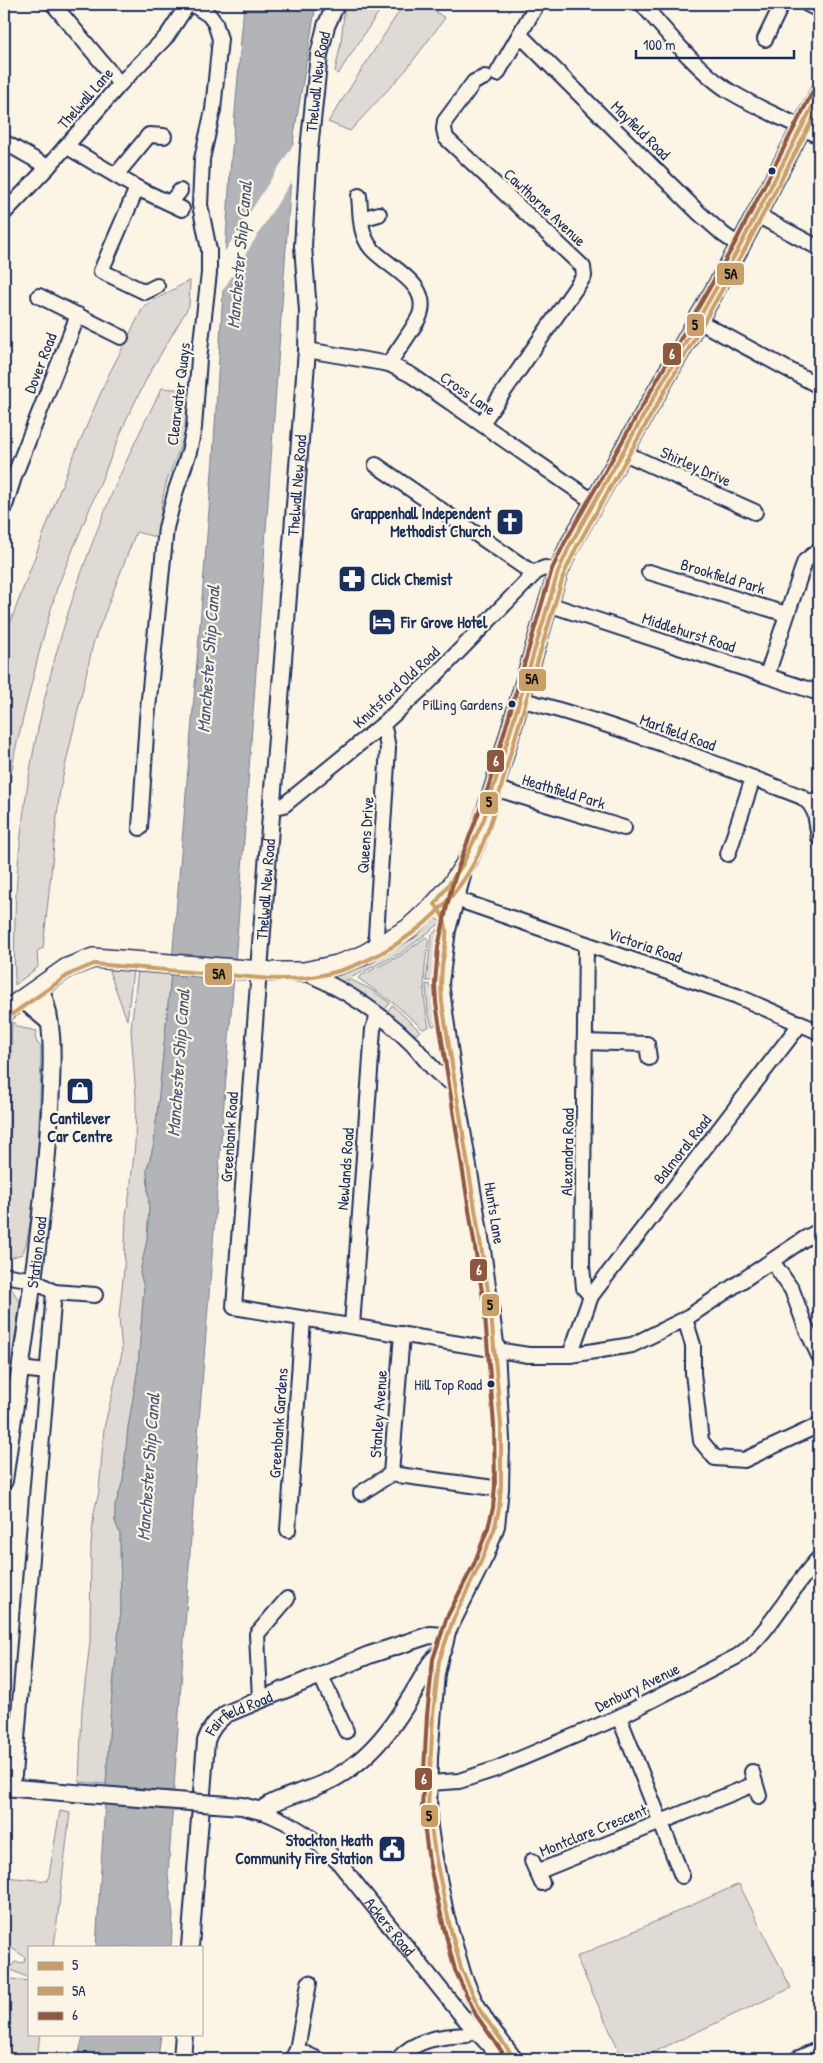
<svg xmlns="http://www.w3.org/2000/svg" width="823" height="2063" font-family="'Patrick Hand',sans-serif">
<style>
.green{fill:#dfdbd4;stroke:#7d8599}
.water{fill:#b2b4b8;stroke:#767f94}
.pier{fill:#fcf5e5}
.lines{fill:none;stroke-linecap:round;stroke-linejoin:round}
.minor-casing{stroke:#1b2f5e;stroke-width:18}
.major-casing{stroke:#1b2f5e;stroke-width:20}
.highway-casing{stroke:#1b2f5e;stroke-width:22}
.minor{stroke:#fcf5e5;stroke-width:14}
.major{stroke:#fcf5e5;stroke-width:16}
.highway{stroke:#fcf5e5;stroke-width:19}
.major-bridge-casing{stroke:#1b2f5e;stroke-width:20;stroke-linecap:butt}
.major-bridge{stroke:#fcf5e5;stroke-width:16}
.bus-1-casing{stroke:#fcf5e5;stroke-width:8}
.bus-2-casing{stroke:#fcf5e5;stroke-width:8}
.bus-3-casing{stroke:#fcf5e5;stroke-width:8}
.bus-1{stroke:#ca9e67;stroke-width:4}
.bus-2{stroke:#ca9e67;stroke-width:4}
.bus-3{stroke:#90573f;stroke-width:4}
.bus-dot{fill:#1b2f5e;stroke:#fcf5e5;stroke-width:2}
.labels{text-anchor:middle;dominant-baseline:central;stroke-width:4.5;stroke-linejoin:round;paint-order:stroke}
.bus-label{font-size:15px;fill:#1b2f5e;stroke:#fcf5e5;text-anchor:end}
.street-label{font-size:16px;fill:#1b2f5e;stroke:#fcf5e5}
.poi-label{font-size:16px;font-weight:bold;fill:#1b2f5e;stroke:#fcf5e5;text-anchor:end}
.water-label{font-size:18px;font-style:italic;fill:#485779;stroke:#fcf5e5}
.line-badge{stroke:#fcf5e5;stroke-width:2}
.badge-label{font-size:14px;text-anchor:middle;font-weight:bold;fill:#fff}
.pale-badge-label{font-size:14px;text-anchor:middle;font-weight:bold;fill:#111}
</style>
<rect width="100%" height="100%" fill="#fcf5e5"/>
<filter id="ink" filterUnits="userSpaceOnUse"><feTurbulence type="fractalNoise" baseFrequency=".02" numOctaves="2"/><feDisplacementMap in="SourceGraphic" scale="10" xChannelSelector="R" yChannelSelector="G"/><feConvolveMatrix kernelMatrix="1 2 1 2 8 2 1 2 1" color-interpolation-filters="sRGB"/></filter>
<g filter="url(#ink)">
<!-- green -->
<path class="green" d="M345,4H384L338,74L335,72L341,42Z
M404,4H440L436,12L445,18L406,70L350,131L328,122Z
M190,280L189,306L149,374L127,418L57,588L41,645L15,751L4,820V651L9,626L66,474L108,376L144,306Z
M162,388L187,390C200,410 172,463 166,484C161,502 160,520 159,538L136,532L93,644L60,789L43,948L37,951L38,967L15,985C8,777 66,571 162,388Z
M434,918L442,922L401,953L344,981L339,983L334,979V975L377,957L401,944Z
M441,927L434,981H426L432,934Z
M426,937L429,940C423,969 422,998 429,1027L423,1029L396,1005L358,978L360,976L402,955Z
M108,968L133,970L127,1020Z
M138,970L171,974L154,1144L147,1170L149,1208L147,1240L140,1273L144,1287L138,1368L128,1428L123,1481L115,1506V1521L120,1534L121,1610L111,1705L106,1784L79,1782L82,1709L90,1642L91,1545L94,1512L99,1492L104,1428L122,1353L119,1317L124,1269L126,1215L130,1191L135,1144L136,1098L131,1029Z
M351,980L370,989L390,1003L384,1011L342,985Z
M426,984L431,985V989L434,990L439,1024L432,1026L428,1012Z
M392,1005L420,1031L416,1035L409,1030L407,1031L386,1014Z
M12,1021L17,1027L37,1031L35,1036L37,1043L41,1046C40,1112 39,1180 26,1245L22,1254L4,1260V1200L8,1150Z
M4,1285L11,1288L20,1302L4,1414Z
M60,1811L70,1813L54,1947H29V1978L9,1969L15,1962L24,1963L25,1957L4,1943V1877L48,1881Z
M739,1884L791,1988L639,2059H623L576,1957Z
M4,1978L29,1981V2034H40L37,2059H4Z"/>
<!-- water -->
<path class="water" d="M244,4H316L294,135L239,911L198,1435L168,1875L173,1915L171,1947H96L111,1705L121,1610L120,1534L115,1521V1506L123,1481L128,1428L138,1368L144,1287L140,1273L147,1240L149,1208L147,1170L154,1144L170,985L198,649L213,459L230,173Z
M84,2034H161L158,2059H79L78,2055Z"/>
<!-- pier -->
<path class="pier" d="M297,139L294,177L220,295L223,254Z"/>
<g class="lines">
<defs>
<g id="minor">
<path d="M53,4L120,84"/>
<path d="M642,4C667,32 695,68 726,89C756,108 788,120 819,136"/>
<path d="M807,4L819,10"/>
<path d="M520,35L699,213L724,235L740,246"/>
<path d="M765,39L782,4"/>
<path d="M497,74L537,4"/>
<path d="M4,142L48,167"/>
<path d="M66,146L137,188L182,209"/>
<path d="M116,175L149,135L164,136"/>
<path d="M137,188L101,271L145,292L157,286"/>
<path d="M359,196C361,214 359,233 371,248C387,267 431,283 420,315C415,327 396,352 389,364"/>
<path d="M170,203L180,191"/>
<path d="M4,213L48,167L120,84L167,36L188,4"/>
<path d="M757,215L819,248"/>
<path d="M361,219L379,214"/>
<path d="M39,296L121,337"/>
<path d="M698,321L819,386"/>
<path d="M307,350L389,364L411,375L594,502"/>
<path d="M482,423L584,276L583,267L446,138L444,129L445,121L474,82L485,77"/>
<path d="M622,452L755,512"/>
<path d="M376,465L534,574"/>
<path d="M4,509L15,474L78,315"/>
<path d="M649,572L786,614"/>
<path d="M548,604L819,693"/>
<path d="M767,675L805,561L819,550"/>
<path d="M519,699C616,724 709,761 802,797L810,804L819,798"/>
<path d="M494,788L624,828"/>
<path d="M810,804L815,813L819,838"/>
<path d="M272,808L284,805L381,726L426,685L537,571L545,568L558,572"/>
<path d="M140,828L147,719L166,528L176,490L189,452L194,428L199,359L209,273V250L200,205L202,159L213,110L220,39L215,23L209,15L192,4"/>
<path d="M728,854L753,778"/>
<path d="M456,899L737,996L819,1032"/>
<path d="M380,947L376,935L388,748L385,732L381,726"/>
<path d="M259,970L234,1307L528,1355H570L632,1345L685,1319L804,1239L819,1231"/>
<path d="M304,972C344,989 382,1014 413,1045C422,1055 442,1083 455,1083"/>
<path d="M585,1042L647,1044L649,1058"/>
<path d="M772,1261L792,1290L806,1328L819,1356"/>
<path d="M4,1275L33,1280L54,1292"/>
<path d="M591,1296L801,1023"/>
<path d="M685,1319L693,1345V1373L701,1441L715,1458L744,1460L819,1425"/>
<path d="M352,1326L373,1029L378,1015"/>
<path d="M402,1334L391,1474L501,1489"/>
<path d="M570,1355L591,1296L584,1288L582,1266L586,944"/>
<path d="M20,1369L47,1372"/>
<path d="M361,1493L391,1474"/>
<path d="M288,1530L303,1319"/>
<path d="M446,1636L487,1554L497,1526L501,1489L502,1439L497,1350L483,1250L455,1083L441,983L448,930L463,876"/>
<path d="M442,1651L437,1674L430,1757L429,1820L433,1848L447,1918L464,1976L474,1999L487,2022L515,2059"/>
<path d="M320,1674L346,1731"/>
<path d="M260,1700L257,1634L287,1599"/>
<path d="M619,1717L682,1876"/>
<path d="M752,1772L759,1796"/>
<path d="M14,1775L54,1292L95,1295"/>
<path d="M430,1783L459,1781L496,1769L619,1717L738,1656C771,1632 790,1588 819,1558"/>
<path id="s1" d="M261,1811C294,1824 315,1838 340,1864L462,2016L497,2054L505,2059"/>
<path d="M532,1861L542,1883"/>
<path d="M537,1872L755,1784"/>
<path d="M297,2050L309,1983"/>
<path d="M292,2059L297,2050L317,2059"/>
<path d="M398,2059C415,2039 442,2036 467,2035"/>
<path d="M797,2059L819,2049"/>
</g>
<g id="major">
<path id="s2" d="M259,970L307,350L308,311L303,246L309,149L319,55L326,26L336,4"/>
<path d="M22,999L48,1021"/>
<path id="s3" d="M4,1481C21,1358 43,1234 50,1110C51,1073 57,1020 39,987"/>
<path d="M4,1787L62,1792"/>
<path id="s4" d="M190,1947L206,1741C210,1729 216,1722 226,1714L369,1655L430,1635L446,1636C445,1641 444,1647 442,1651C438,1657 432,1660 429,1666C403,1712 377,1758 327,1782C310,1791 271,1799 261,1811L242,1806L215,1804"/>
<path d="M182,2059L184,2034"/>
</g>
<path id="highway" d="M4,1012L67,968L93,958L273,972H304L337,965L362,956L408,929L435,904L451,886L468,860L476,842L494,788L548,604L558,572L570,545L740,246L819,94"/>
</defs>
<!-- minor casing -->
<use href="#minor" class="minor-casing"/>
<!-- major casing -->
<use href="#major" class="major-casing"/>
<!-- highway casing -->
<use href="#highway" class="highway-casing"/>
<!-- minor -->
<use href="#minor" class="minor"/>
<!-- major -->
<use href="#major" class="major"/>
<!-- highway -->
<use href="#highway" class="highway"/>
<defs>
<path id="major-bridge" d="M62,1792L215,1804"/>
</defs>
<!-- major-bridge casing -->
<use href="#major-bridge" class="major-bridge-casing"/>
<!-- major-bridge -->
<use href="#major-bridge" class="major-bridge"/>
<defs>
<path id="bus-1" d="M515,2059L481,2012L461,1968L450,1927L436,1860L428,1808L433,1715L439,1661L453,1620L479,1566L494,1530L499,1509L501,1486V1425L490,1303L442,1002C441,990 441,978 442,967C445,941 453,927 435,904L463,864L484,819L558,572L570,545L740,246L819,94"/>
<path id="bus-2" d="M8,1017L70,974L94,964C138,968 182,971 226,975C252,977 279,981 305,978C373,970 441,923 474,863C491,830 500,791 510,755C528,695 545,634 564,574L576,548L745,249L819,107"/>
<path id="bus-3" d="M507,2059L476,2015L455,1970L444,1928L429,1862L422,1809L427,1715L433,1659L447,1617L474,1564L488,1528L493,1508L495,1486L494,1425L484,1304L436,1003L435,984L438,947L450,893L461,859L488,788L552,569L565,542L735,243L813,91"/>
</defs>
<!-- bus-1 casing -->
<use href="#bus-1" class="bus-1-casing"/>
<!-- bus-2 casing -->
<use href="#bus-2" class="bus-2-casing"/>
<!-- bus-3 casing -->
<use href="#bus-3" class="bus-3-casing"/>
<!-- bus-1 -->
<use href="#bus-1" class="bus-1"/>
<!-- bus-2 -->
<use href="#bus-2" class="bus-2"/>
<!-- bus-3 -->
<use href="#bus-3" class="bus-3"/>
</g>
</g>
<!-- icons -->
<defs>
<symbol id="church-square" viewBox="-11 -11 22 22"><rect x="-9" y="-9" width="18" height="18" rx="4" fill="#1b2f5e" stroke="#fcf5e5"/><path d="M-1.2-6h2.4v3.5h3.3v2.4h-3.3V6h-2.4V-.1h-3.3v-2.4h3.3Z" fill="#fff"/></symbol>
<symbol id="pharmacy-square" viewBox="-11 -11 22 22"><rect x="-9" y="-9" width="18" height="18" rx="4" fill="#1b2f5e" stroke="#fcf5e5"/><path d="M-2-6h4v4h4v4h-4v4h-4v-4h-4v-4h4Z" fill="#fff"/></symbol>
<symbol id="hotel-square" viewBox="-11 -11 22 22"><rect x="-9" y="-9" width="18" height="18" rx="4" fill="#1b2f5e" stroke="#fcf5e5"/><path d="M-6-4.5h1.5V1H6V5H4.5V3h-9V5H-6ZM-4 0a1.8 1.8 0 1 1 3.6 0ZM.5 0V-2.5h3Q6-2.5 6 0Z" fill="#fff"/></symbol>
<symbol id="shop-square" viewBox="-11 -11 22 22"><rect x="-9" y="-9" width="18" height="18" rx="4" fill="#1b2f5e" stroke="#fcf5e5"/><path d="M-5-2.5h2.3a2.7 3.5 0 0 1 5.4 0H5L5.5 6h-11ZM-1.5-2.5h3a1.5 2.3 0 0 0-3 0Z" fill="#fff"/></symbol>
<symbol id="civic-square" viewBox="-11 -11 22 22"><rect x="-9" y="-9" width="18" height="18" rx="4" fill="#1b2f5e" stroke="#fcf5e5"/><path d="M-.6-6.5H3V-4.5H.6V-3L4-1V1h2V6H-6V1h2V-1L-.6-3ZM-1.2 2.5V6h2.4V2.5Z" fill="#fff"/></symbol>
</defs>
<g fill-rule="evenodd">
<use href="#church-square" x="494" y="506" width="32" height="32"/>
<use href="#pharmacy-square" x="336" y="563" width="32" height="32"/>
<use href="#hotel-square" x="366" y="606" width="32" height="32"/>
<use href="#shop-square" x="64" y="1075" width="32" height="32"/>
<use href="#civic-square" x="376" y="1833" width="32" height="32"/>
</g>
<!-- markers -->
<g class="bus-dot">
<circle cx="772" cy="171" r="4.5"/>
<circle cx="512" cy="704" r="4.5"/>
<circle cx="491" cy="1384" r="4.5"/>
</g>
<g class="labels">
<!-- bus labels -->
<g class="bus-label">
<text x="503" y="704">Pilling Gardens</text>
<text x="482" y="1384">Hill Top Road</text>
</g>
<!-- street labels -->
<g class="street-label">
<text stroke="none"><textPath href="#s2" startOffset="891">Thelwall New Road</textPath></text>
<text transform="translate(85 98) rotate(-49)">Thelwall Lane</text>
<text transform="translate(641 130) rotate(45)">Mayfield Road</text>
<text transform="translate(545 207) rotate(43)">Cawthorne Avenue</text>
<text transform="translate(40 363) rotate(-69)">Dover Road</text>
<text transform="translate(468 393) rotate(35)">Cross Lane</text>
<text transform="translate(178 394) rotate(-83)">Clearwater Quays</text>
<text transform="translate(696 466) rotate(24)">Shirley Drive</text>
<text stroke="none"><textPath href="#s2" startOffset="486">Thelwall New Road</textPath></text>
<text transform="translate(723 576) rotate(17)">Brookfield Park</text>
<text transform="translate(689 632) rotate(18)">Middlehurst Road</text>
<text transform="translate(396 687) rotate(-43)">Knutsford Old Road</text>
<text transform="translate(678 732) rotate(20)">Marlfield Road</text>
<text transform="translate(564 791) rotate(17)">Heathfield Park</text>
<text transform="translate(365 835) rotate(-86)">Queens Drive</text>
<text stroke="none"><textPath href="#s2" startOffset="81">Thelwall New Road</textPath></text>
<text transform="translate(645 945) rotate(19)">Victoria Road</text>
<text transform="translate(229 1137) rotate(-86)">Greenbank Road</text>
<text transform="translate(682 1149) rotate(-52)">Balmoral Road</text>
<text transform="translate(567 1152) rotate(-89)">Alexandra Road</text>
<text transform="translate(345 1169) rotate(-86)">Newlands Road</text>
<text transform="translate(495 1213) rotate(81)">Hunts Lane</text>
<text stroke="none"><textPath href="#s3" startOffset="231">Station Road</textPath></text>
<text transform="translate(378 1414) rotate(-86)">Stanley Avenue</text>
<text transform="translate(278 1423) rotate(-86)">Greenbank Gardens</text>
<text transform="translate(637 1687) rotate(-26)">Denbury Avenue</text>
<text stroke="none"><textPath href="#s4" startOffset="252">Fairfield Road</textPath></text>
<text transform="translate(593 1830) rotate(-22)">Montclare Crescent</text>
<text stroke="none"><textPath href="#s1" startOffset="176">Ackers Road</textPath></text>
</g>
<!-- poi labels -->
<g class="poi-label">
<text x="491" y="513">Grappenhall Independent<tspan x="491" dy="18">Methodist Church</tspan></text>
<text x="371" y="579" text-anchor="start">Click Chemist</text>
<text x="401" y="622" text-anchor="start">Fir Grove Hotel</text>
<text x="80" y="1118" text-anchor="middle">Cantilever<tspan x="80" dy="18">Car Centre</tspan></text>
<text x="373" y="1840">Stockton Heath<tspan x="373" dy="18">Community Fire Station</tspan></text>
</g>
<!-- water labels -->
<g class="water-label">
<text transform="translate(239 255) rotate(-85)">Manchester Ship Canal</text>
<text transform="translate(208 659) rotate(-86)">Manchester Ship Canal</text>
<text transform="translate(178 1063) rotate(-86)">Manchester Ship Canal</text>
<text transform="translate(148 1467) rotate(-86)">Manchester Ship Canal</text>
</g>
</g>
<g class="line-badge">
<rect x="716" y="262" width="29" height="24" rx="5" fill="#ca9e67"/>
<rect x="686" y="313" width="19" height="24" rx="5" fill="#ca9e67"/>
<rect x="662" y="342" width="20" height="24" rx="5" fill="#90573f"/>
<rect x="518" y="668" width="29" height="24" rx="5" fill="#ca9e67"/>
<rect x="486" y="749" width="19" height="24" rx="5" fill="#90573f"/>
<rect x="479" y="791" width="20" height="24" rx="5" fill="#ca9e67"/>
<rect x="204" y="962" width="29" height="24" rx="5" fill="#ca9e67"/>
<rect x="469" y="1258" width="19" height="24" rx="5" fill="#90573f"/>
<rect x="481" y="1293" width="19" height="24" rx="5" fill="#ca9e67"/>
<rect x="414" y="1767" width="19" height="24" rx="5" fill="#90573f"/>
<rect x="420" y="1804" width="19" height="24" rx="5" fill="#ca9e67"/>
</g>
<g class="badge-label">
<text x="672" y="359">6</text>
<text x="496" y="766">6</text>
<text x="479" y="1275">6</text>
<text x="424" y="1784">6</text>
</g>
<g class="pale-badge-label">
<text x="731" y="279">5A</text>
<text x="695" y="330">5</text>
<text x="532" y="684">5A</text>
<text x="489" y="807">5</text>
<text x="219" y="979">5A</text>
<text x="490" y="1310">5</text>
<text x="429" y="1821">5</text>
</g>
<!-- margin -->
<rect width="823" height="2063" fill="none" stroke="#fcf5e5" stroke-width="20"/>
<rect x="10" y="10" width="803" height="2043" fill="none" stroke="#1b2f5e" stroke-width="2" filter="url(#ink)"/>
<!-- legend -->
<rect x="28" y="1946" width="175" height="90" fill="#fcf5e5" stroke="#a2a6af"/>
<rect x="38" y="1962" width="25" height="8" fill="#ca9e67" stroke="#a2a6af"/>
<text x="72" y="1970" font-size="15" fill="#1b2f5e">5</text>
<rect x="38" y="1987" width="25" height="8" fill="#ca9e67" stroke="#a2a6af"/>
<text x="72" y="1996" font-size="15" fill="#1b2f5e">5A</text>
<rect x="38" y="2012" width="25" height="8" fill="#90573f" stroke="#a2a6af"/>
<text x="72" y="2020" font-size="15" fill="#1b2f5e">6</text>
<!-- scale -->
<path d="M636 50v8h158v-8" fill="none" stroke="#1b2f5e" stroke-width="2.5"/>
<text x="643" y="50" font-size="15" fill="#1b2f5e" stroke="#fcf5e5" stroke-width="4" paint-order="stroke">100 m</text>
</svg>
